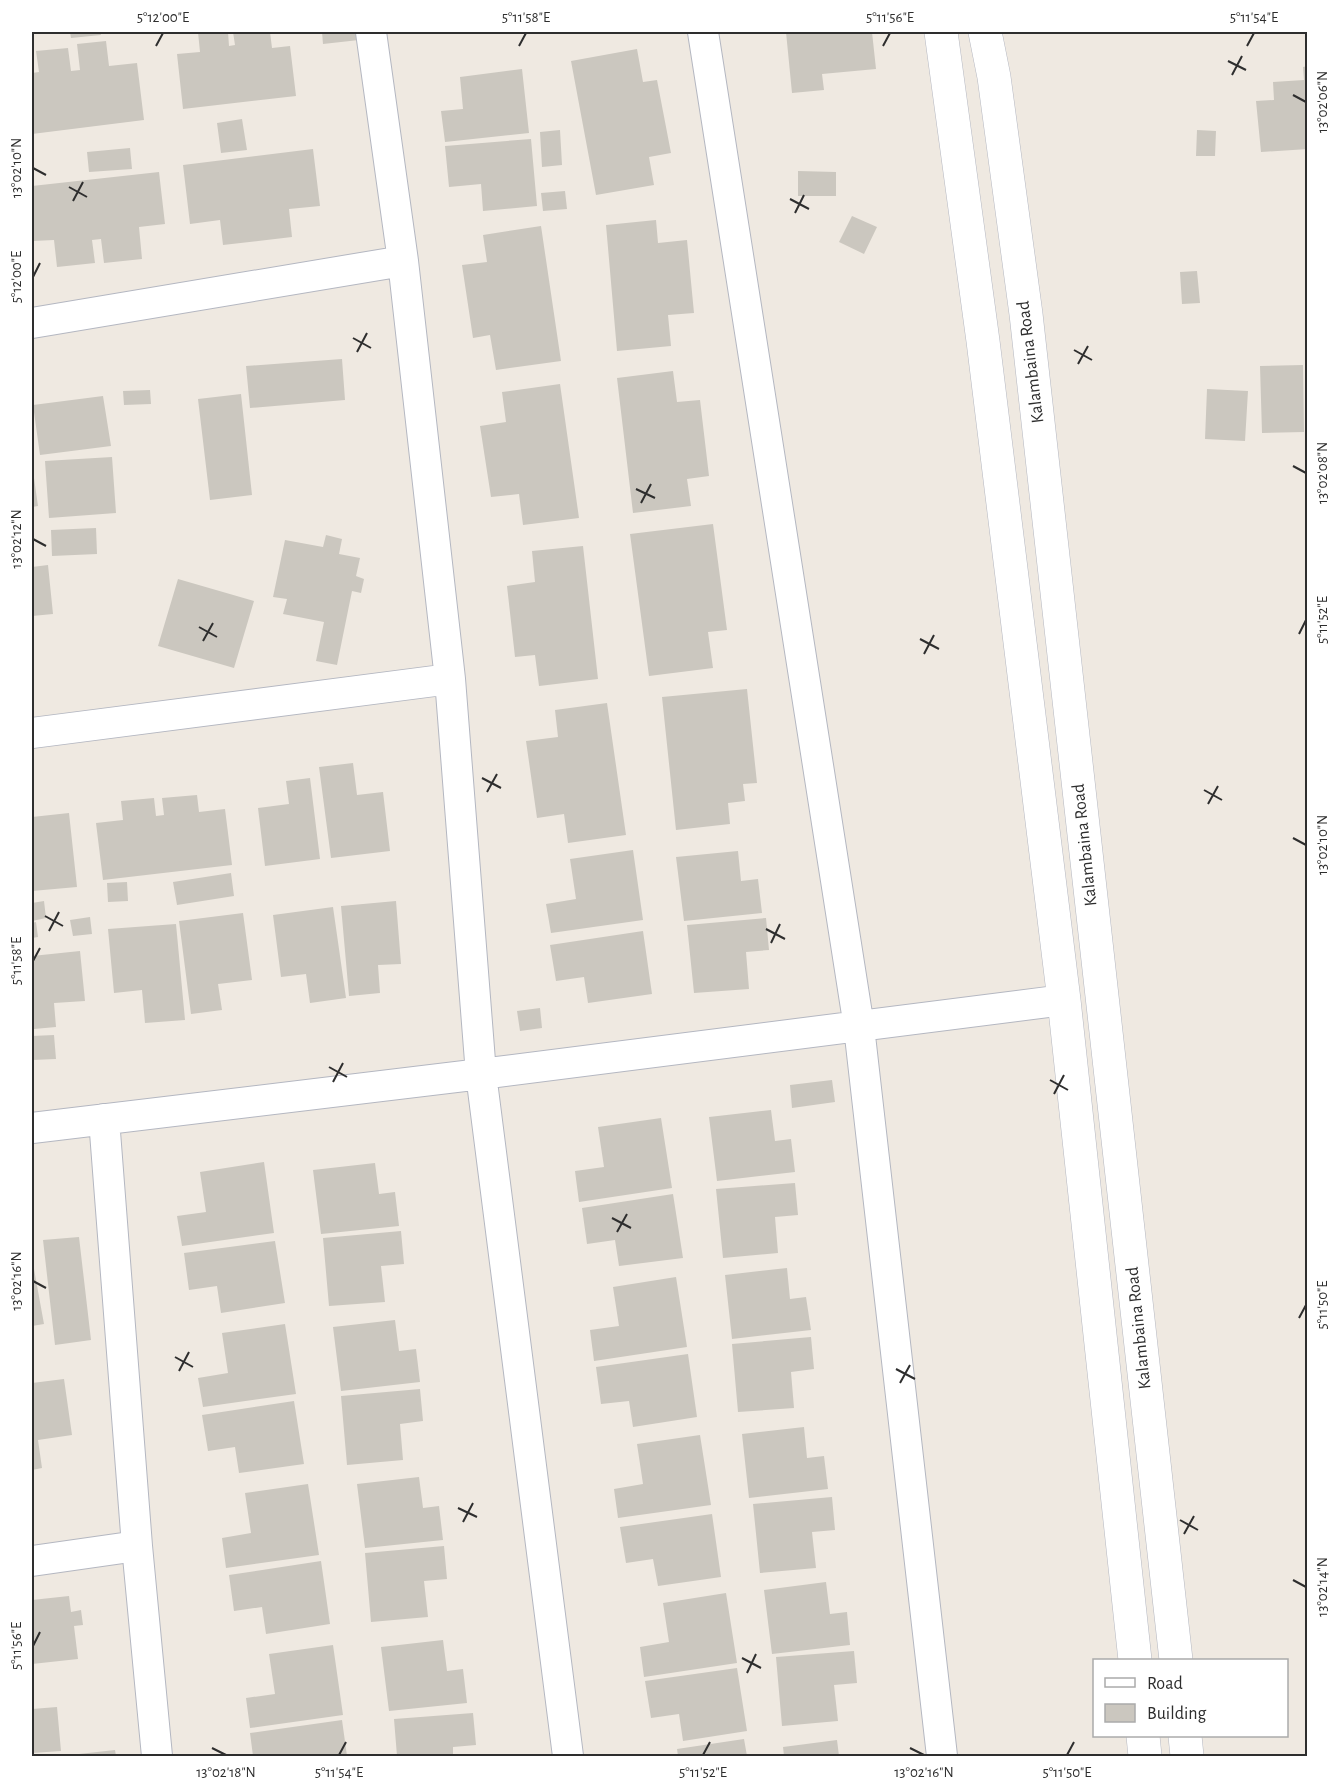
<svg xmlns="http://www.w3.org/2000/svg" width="1339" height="1788" font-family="'Alegreya Sans',sans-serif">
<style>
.building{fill:#cbc7bf}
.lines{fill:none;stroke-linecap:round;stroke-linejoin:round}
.street-casing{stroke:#b4b7c1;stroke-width:32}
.secondary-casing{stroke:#b4b7c1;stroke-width:34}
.street{stroke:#fff;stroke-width:30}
.secondary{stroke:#fff;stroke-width:33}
.ticks{fill:none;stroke:#2e2e2e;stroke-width:2}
.labels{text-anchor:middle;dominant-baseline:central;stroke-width:5;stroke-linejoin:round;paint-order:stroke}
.street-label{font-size:18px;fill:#2e2e2e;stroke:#fff}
.neatline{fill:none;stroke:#2e2e2e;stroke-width:2}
.ticks-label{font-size:15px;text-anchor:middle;fill:#2e2e2e}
</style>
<rect width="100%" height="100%" fill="#efe9e1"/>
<!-- building -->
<path class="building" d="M70,32H100L101,35L71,38Z
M198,32H228L229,46L235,45L233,32H270L272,48L290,46L296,96L183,109L177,54L200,52Z
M322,32H358L359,40L323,44Z
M786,32H872L876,69L822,74L824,90L792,93Z
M106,41L109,66L137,63L144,120L32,134V73L39,72L36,51L68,48L71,71L80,70L77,44Z
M637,49L643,82L657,80L671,153L649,157L654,185L596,195L571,61Z
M1308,66V149L1261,152L1256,101L1274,100L1273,82L1304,80L1303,67Z
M522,69L529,133L445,142L441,111L463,109L460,77Z
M242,119L247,150L221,153L217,123Z
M560,130L562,165L542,167L540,132Z
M1197,130L1216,131L1215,156H1196Z
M531,139L537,206L483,211L481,184L449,187L445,146Z
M130,148L132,169L89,172L87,152Z
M313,149L320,206L289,209L292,237L223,245L220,220L190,224L183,165Z
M798,171L836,172V196H798Z
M159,172L165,224L139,227L142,259L104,263L101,239L92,240L95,263L57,267L54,240L33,241L32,186Z
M565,191L567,209L543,211L541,193Z
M852,216L877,227L864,254L839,242Z
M656,220L658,243L687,240L694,313L668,315L671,346L617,351L606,225Z
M541,226L561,361L496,370L490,335L473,338L462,265L487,262L483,235Z
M1197,271L1200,303L1182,304L1180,272Z
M342,359L345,400L250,408L246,366Z
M1303,365L1304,432L1262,433L1260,366Z
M673,371L677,402L700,400L709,476L687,479L691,506L633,513L617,378Z
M560,384L579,518L523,525L519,494L491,497L480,426L506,422L502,392Z
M1207,389L1248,391L1245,441L1205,439Z
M150,390L151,404L124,405L123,391Z
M241,394L252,495L210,500L198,399Z
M103,396L111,446L40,455L33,405Z
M112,457L116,513L49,518L45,461Z
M32,464L38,506L32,507Z
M713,524L727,630L708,632L713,668L649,676L630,534Z
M96,528L97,554L52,556L51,530Z
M326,535L342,539L339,554L360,558L356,576L364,579L361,593L352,591L337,665L316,661L324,622L283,614L287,599L273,597L285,540L323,547Z
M583,546L598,679L539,686L535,655L515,657L507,586L535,582L532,551Z
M48,565L53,614L32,616V567Z
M178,579L254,601L234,668L158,646Z
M747,689L757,783L743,784L745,801L728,803L730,824L676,830L662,697Z
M607,703L626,835L568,843L564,814L537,818L526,741L558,737L555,710Z
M353,763L357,795L383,792L390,851L331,858L319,767Z
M310,778L320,859L265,866L258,808L289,804L286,781Z
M197,795L199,812L225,809L232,865L103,880L96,823L123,820L121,801L154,798L156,816L164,815L162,798Z
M69,813L77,887L32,891V817Z
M633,850L643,920L551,933L546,904L576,899L570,859Z
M738,851L741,881L758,879L762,913L684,921L676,857Z
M231,873L234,896L177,905L173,882Z
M127,882L128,901L108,902L107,883Z
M44,901L46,918L32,921V903Z
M396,901L401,964L378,965L380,993L349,996L341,906Z
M333,907L346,998L310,1003L306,974L281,977L273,915Z
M243,913L252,980L218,984L222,1010L191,1014L179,921Z
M90,917L92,934L73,936L70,920Z
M766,918L769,950L746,952L749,989L694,993L687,925Z
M36,922L38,937L32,938V923Z
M176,924L185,1020L145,1023L142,990L114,993L108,929Z
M643,931L652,994L588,1003L584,977L556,981L550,945Z
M80,951L85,1001L54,1003L56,1027L34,1029L32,1004V956Z
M540,1008L542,1028L520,1031L517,1011Z
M54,1035L56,1059L32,1060V1036Z
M832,1080L835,1102L792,1108L790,1085Z
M771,1110L775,1141L791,1139L795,1172L717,1181L709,1117Z
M661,1118L672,1188L579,1202L575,1171L604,1167L598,1127Z
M264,1162L274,1233L182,1246L177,1216L206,1212L200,1172Z
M375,1163L379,1194L395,1192L399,1226L321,1234L313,1170Z
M795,1183L798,1215L775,1217L778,1253L723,1258L716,1189Z
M673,1194L683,1258L619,1266L615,1240L587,1244L582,1208Z
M401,1231L404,1264L381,1266L385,1302L329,1306L323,1238Z
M79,1237L91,1340L55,1345L43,1240Z
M275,1241L285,1303L221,1313L217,1286L189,1290L184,1253Z
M787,1268L790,1299L806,1297L811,1330L732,1339L725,1275Z
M32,1269H34L44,1324L32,1326Z
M676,1277L687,1347L594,1361L590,1330L619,1326L613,1287Z
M395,1320L399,1351L416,1349L420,1382L341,1391L333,1327Z
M285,1324L296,1394L203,1407L198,1378L228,1373L222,1333Z
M811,1337L814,1369L791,1372L794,1408L738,1412L732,1344Z
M688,1354L697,1417L633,1427L629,1401L601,1404L596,1367Z
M64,1379L72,1435L38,1440L42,1468L32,1470V1383Z
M420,1389L423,1421L400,1424L403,1460L347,1465L341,1396Z
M294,1401L304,1464L239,1473L235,1447L208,1451L202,1415Z
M804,1427L807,1458L824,1456L828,1489L749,1498L742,1434Z
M700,1435L711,1505L618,1518L614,1489L643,1484L637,1444Z
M419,1477L423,1508L439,1506L443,1540L365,1548L357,1484Z
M308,1484L319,1555L226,1568L222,1538L251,1533L245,1493Z
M832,1497L835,1530L812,1532L816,1568L760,1573L753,1504Z
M712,1514L721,1577L658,1586L653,1559L626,1563L620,1527Z
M444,1546L447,1579L424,1581L428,1617L371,1622L365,1553Z
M321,1561L330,1624L266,1634L262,1607L234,1611L229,1575Z
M826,1582L830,1614L847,1612L850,1645L772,1654L764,1590Z
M726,1593L737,1663L644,1677L640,1647L669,1642L663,1603Z
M69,1596L71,1612L81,1610L83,1625L74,1626L78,1659L32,1664V1600Z
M443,1640L447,1671L463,1669L467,1703L389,1711L381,1647Z
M333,1645L343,1715L250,1728L246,1698L275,1694L269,1654Z
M854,1651L857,1683L834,1685L838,1721L782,1726L776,1657Z
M737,1668L747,1731L683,1741L679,1714L651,1718L645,1681Z
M57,1707L61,1751L32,1753V1709Z
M473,1713L476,1745L453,1747V1756H397L394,1719Z
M342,1720L347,1756H253L250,1733Z
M744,1739L747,1756H678L677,1749Z
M837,1740L839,1756H784L783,1747Z
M115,1750L116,1756H70V1755Z"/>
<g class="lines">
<defs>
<path id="street" d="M371,32L403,261L450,679L481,1074L568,1756
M703,32L859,1027L942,1756
M32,323L403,261
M32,733L450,679
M104,1119L137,1546L157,1756
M32,1128L481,1074L1064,1000
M32,1561L137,1546"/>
<path id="secondary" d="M941,32L983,341L1064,1000L1135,1660
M985,32L994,77L1026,314L1176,1660
M1143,1736L1145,1756
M1185,1736L1187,1756"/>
</defs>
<!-- street casing -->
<use href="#street" class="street-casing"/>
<!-- secondary casing -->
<use href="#secondary" class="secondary-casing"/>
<!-- street -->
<use href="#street" class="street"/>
<!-- secondary -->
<use href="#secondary" class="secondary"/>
</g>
<!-- ticks -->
<path class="ticks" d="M156,46L163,33M519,46L526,33M883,46L890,33M1247,46L1254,33M1228,61L1246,70M1232,75L1242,56M1293,95L1306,102M33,168L46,175M69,187L87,197M790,199L809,209M73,201L83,182M795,213L804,195M33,277L40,263M353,338L371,348M1074,350L1092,360M357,352L367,333M1078,364L1088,346M1293,466L1306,473M636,489L655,498M641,503L651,484M33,539L46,546M199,627L217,637M1299,634L1306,620M920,639L939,649M203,641L213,623M924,654L934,635M482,778L501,788M1204,790L1222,800M487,792L497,774M1208,804L1218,786M1293,838L1306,845M45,916L63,926M766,929L785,939M49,931L59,912M771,943L780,924M33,961L40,948M329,1067L347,1077M1050,1080L1068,1090M333,1082L343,1063M1054,1094L1064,1075M612,1218L631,1228M617,1232L627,1214M33,1281L46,1288M1299,1318L1306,1305M175,1357L193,1367M896,1369L915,1379M179,1371L189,1352M900,1383L910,1365M458,1508L477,1517M1180,1520L1198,1530M463,1522L473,1503M1184,1534L1194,1516M1293,1580L1306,1587M33,1646L40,1632M742,1658L761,1668M747,1673L756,1654M212,1748L226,1755M910,1748L924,1755M339,1755L346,1742M703,1755L710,1742M1067,1755L1074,1742"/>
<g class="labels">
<!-- street labels -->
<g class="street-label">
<text transform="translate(1031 362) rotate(-97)">Kalambaina Road</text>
<text transform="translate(1085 845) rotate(-96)">Kalambaina Road</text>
<text transform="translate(1139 1328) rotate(-96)">Kalambaina Road</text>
</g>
</g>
<!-- border -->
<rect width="1339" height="1788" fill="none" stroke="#ffffff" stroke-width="66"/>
<!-- legend -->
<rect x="1093" y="1659" width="195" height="78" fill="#ffffff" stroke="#ababab" stroke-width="1.5"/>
<rect x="1105" y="1678" width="30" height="9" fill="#ffffff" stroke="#ababab" stroke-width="1.5"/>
<text x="1147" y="1689" font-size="18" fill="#2e2e2e">Road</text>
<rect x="1105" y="1704" width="30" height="18" fill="#cbc7bf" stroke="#ababab" stroke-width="1.5"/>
<text x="1147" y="1719" font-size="18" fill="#2e2e2e">Building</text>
<rect x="33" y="33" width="1273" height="1722" class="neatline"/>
<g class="ticks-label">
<text x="163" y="22">5°12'00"E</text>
<text x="526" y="22">5°11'58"E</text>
<text x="890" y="22">5°11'56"E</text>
<text x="1254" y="22">5°11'54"E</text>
<text transform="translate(1322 102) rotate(-90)" y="5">13°02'06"N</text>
<text transform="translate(16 168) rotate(-90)" y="5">13°02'10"N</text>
<text transform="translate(16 277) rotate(-90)" y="5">5°12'00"E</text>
<text transform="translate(1322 473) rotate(-90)" y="5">13°02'08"N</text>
<text transform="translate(16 539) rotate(-90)" y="5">13°02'12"N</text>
<text transform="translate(1322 620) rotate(-90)" y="5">5°11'52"E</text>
<text transform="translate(1322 845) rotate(-90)" y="5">13°02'10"N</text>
<text transform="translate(16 961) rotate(-90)" y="5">5°11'58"E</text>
<text transform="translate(16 1281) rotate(-90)" y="5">13°02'16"N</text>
<text transform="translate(1322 1305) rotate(-90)" y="5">5°11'50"E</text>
<text transform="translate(1322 1587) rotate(-90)" y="5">13°02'14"N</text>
<text transform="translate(16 1646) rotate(-90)" y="5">5°11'56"E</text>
<text x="226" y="1777">13°02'18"N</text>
<text x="339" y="1777">5°11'54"E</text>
<text x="703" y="1777">5°11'52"E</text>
<text x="924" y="1777">13°02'16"N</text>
<text x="1067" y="1777">5°11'50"E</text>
</g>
</svg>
